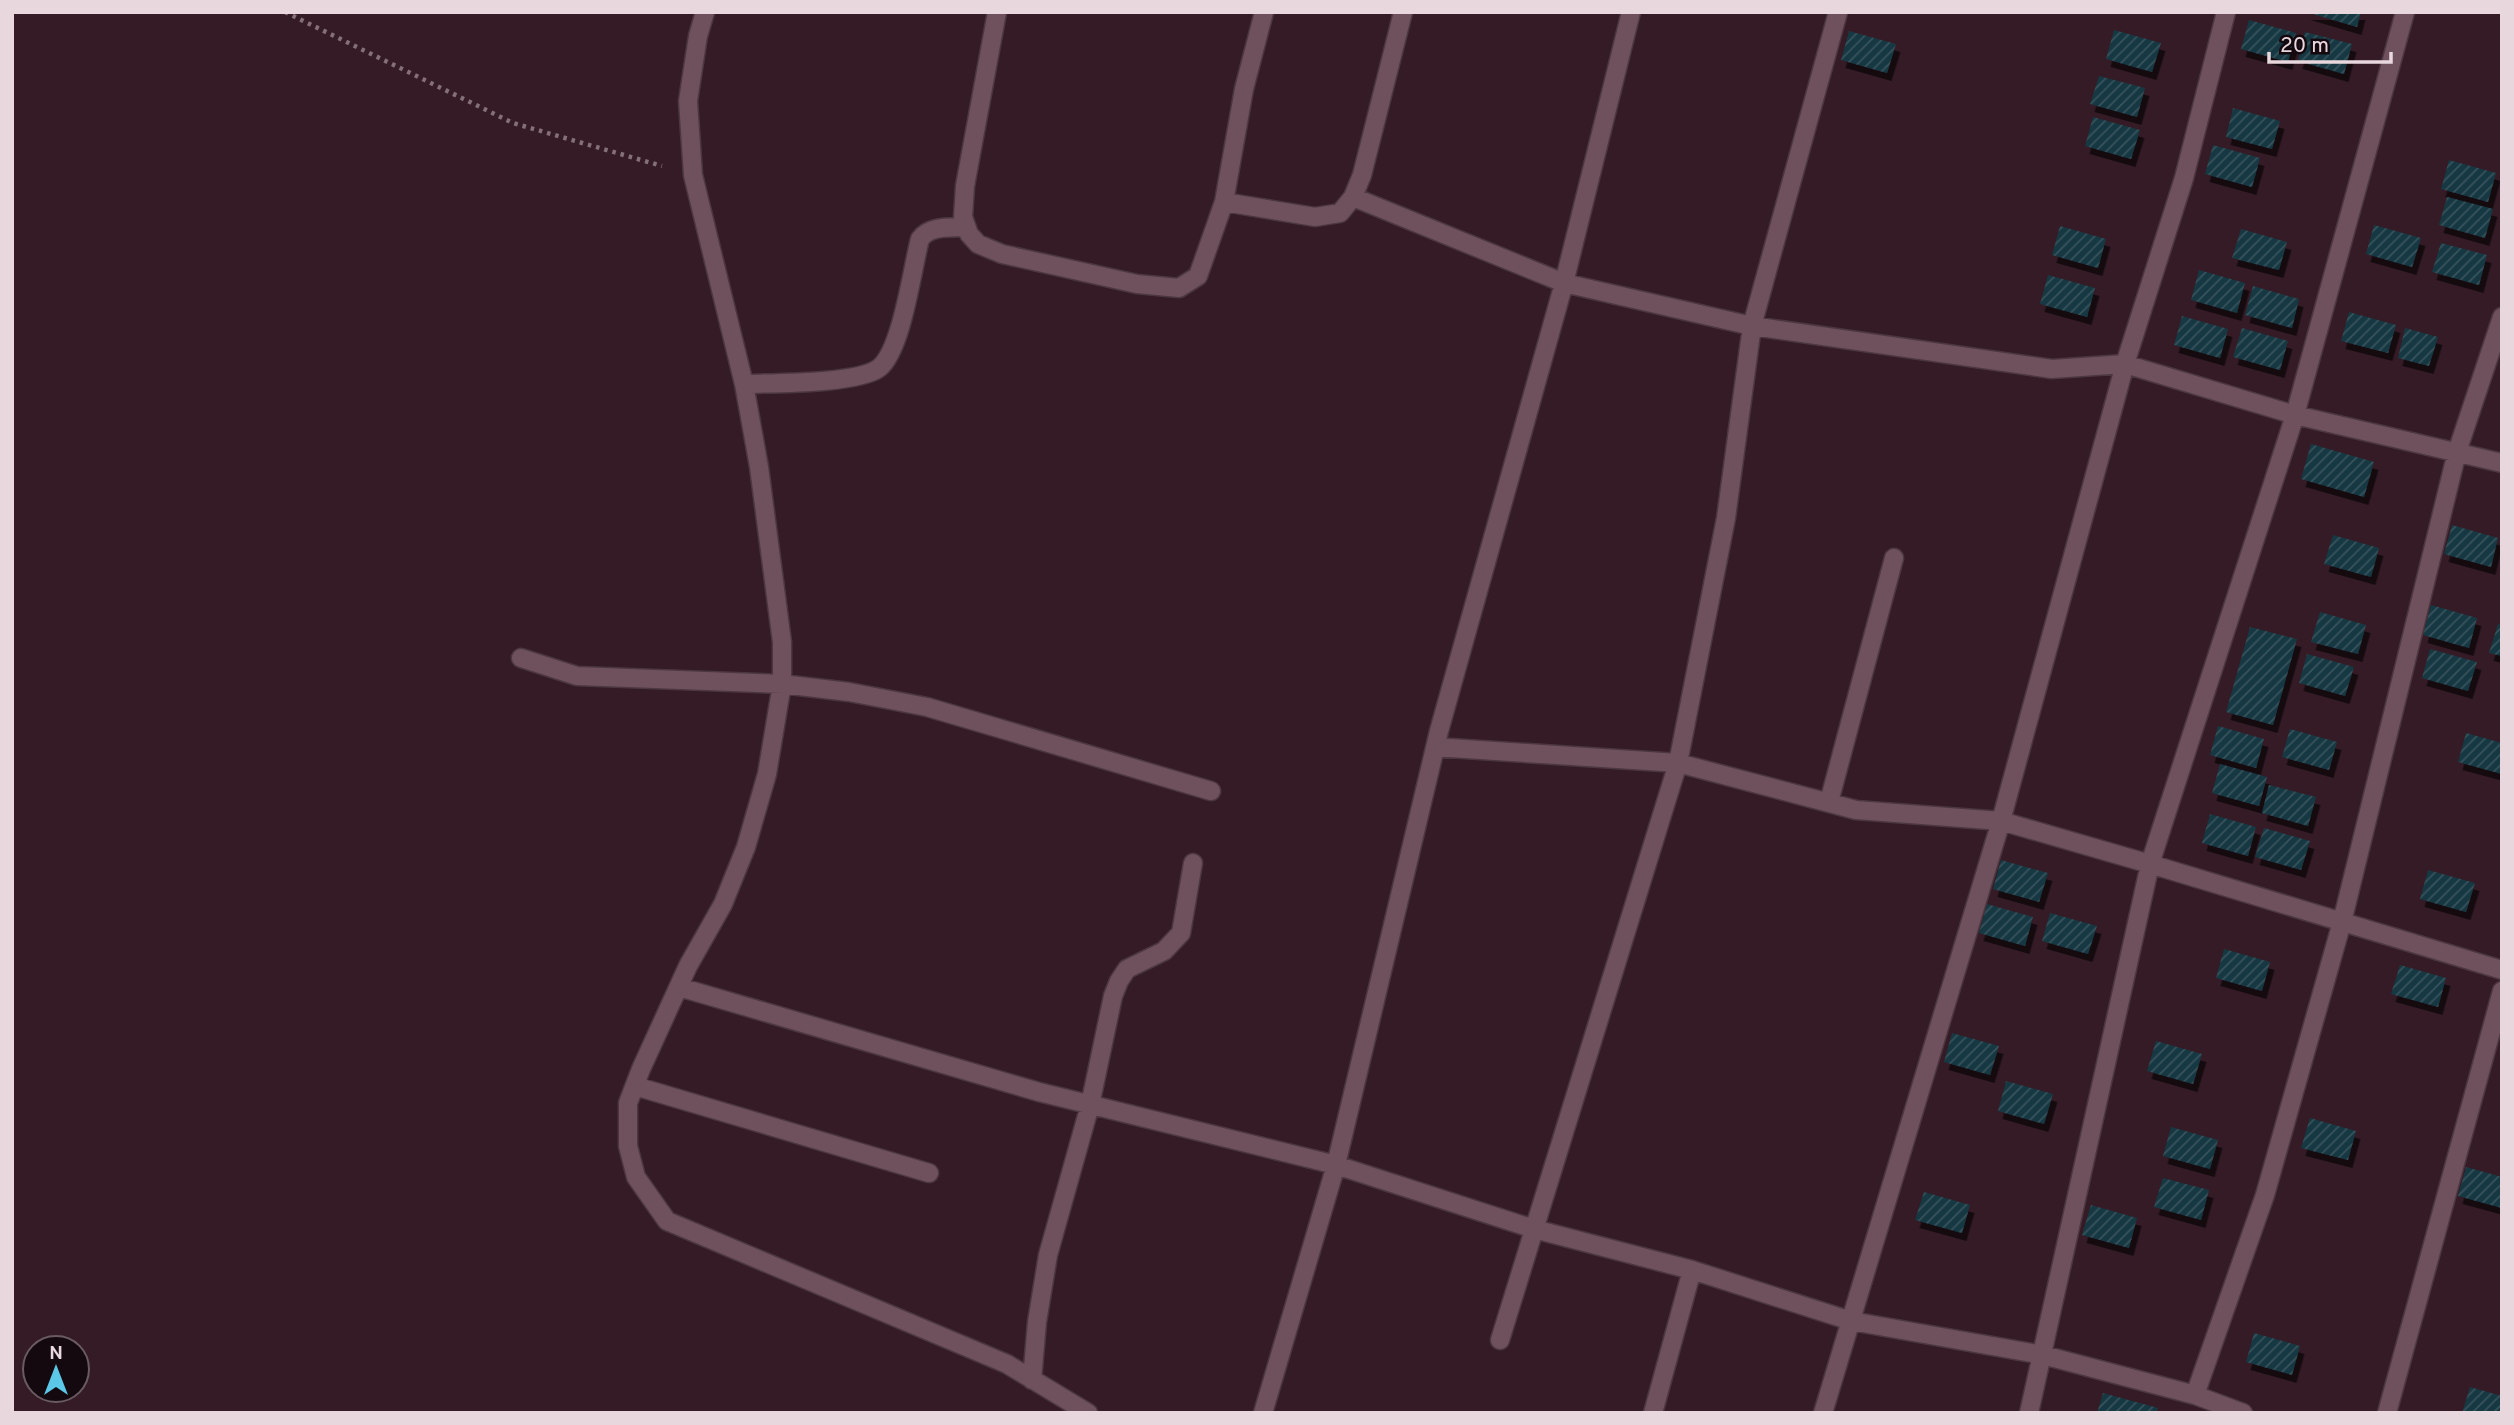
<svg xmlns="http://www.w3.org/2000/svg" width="2514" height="1425" font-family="Overpass,sans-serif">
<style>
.building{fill:url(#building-hatch);filter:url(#shadow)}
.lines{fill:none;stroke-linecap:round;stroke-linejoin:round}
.minor-casing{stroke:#4c3741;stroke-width:21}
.path{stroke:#856f78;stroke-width:4.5;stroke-dasharray:3.5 5;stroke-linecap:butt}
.minor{stroke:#6e515d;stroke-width:18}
</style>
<defs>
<pattern id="building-hatch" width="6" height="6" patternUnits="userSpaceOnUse" patternTransform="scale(1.75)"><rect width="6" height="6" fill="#163842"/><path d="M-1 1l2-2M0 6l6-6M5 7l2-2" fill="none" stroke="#38545d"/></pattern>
<filter id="shadow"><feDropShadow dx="4.5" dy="8" stdDeviation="0" flood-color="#0009"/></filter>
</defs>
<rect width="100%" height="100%" fill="#341b26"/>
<!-- building -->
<path class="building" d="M2306,12H2361L2357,27Z
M2249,20L2296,33L2288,62L2241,49Z
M2114,30L2161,43L2152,72L2106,59Z
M1849,31L1896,44L1887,73L1841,60Z
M2305,32L2352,44L2344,74L2298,61Z
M2099,76L2145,88L2137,117L2090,104Z
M2233,108L2280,121L2272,149L2226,137Z
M2093,117L2140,130L2131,159L2085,146Z
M2213,145L2260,158L2252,187L2205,174Z
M2449,160L2496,173L2488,202L2441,189Z
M2447,197L2493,209L2485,238L2439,225Z
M2374,225L2421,238L2412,267L2366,254Z
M2060,226L2106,239L2098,268L2052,255Z
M2241,229L2287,242L2279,270L2232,258Z
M2441,243L2487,255L2479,285L2432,272Z
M2199,270L2245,283L2237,313L2191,300Z
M2048,275L2095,288L2087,317L2040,304Z
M2253,286L2299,299L2292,328L2245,315Z
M2349,312L2396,325L2388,353L2341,341Z
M2182,316L2228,329L2220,358L2174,345Z
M2242,328L2288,341L2280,370L2233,357Z
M2405,328L2438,337L2429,366L2398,358Z
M2311,444L2374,462L2364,497L2301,479Z
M2452,525L2498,538L2491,567L2444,554Z
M2333,535L2379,548L2371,577L2324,564Z
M2431,605L2477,618L2469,648L2423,635Z
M2320,612L2366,625L2358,654L2311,642Z
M2498,624L2502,625V656L2489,653Z
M2250,627L2297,639L2273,725L2226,712Z
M2430,649L2477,662L2468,691L2422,678Z
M2307,654L2354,667L2345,696L2299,683Z
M2218,726L2264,739L2256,768L2210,755Z
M2290,729L2337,742L2329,770L2282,757Z
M2466,733L2502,743V774L2458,762Z
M2220,764L2267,777L2259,806L2212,793Z
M2269,785L2316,797L2308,826L2262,813Z
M2210,814L2256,827L2248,856L2202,843Z
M2264,828L2310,841L2301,870L2255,857Z
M2001,860L2048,873L2039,902L1993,889Z
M2428,870L2475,883L2466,912L2420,899Z
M1987,904L2033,917L2025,946L1979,933Z
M2050,913L2097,926L2088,954L2042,941Z
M2224,949L2270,962L2262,991L2216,978Z
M2400,965L2446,978L2438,1007L2391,994Z
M1952,1033L1999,1046L1990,1075L1944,1062Z
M2156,1041L2202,1054L2193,1084L2147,1071Z
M2006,1081L2053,1094L2044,1124L1998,1111Z
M2310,1118L2356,1131L2348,1160L2301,1148Z
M2171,1127L2218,1140L2210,1169L2163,1156Z
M2466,1167L2502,1177V1208L2458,1196Z
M2163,1178L2209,1190L2201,1220L2154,1207Z
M1924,1192L1970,1205L1962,1233L1915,1220Z
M2091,1205L2137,1218L2129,1248L2082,1235Z
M2254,1333L2300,1346L2292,1375L2246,1362Z
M2470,1387L2502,1396V1413H2462Z
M2103,1393L2158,1408L2156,1413H2097Z"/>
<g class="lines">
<defs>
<path id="minor" d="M705,12L698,36L688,101L693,175L744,384L759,467L782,642V684L767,774L746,847L723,904L688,966L641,1069L628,1103V1146L636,1177L667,1221L1007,1364L1088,1413
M997,12L965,186L963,217L969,234L978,244L1002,254L1137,284L1179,288L1198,276L1224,202L1244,89L1264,12
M1353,197L1564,283L1752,326L2052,369L2125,364L2295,415L2502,463
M1224,202L1315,217L1340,213L1353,197L1362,175L1403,12
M744,384C773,383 858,384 879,368C902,350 912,269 920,239C930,225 950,228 966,227
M521,658L577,676L782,684L849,692L927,707L1211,791
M1435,747L1678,763L1856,810L2001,821L2150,864L2502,970
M1829,802L1894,558
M679,987L1039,1092L1336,1165L1534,1229L1692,1270L1851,1321L2043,1355L2195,1395L2243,1413
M635,1086L929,1173
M1500,1340L1678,763L1726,518L1752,326L1838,12
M1032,1380L1037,1322L1048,1255L1090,1105L1113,996L1119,981L1127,969L1164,951L1181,933L1193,863
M2195,1395L2265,1195L2342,922L2457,452L2502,317
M1263,1413L1336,1165L1439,731L1564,283L1631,12
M1653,1413L1692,1270
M1823,1413L2001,821L2125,364L2184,178L2226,12
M2029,1413L2150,864L2295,415L2405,12
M2387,1413L2502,991"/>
</defs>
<!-- minor casing -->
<use href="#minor" class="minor-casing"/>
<!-- path -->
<path class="path" d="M285,12L513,123L662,166"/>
<!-- minor -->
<use href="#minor" class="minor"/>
</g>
<!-- border -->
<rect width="2514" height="1425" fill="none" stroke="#e9d7de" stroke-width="28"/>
<!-- north arrow -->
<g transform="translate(56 1369)"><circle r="33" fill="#14090e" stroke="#695b61" stroke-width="2"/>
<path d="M0-5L12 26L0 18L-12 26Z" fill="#5bc8e7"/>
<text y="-10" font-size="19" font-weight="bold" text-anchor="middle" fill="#e9d7de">N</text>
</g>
<!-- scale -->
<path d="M2269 52v10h122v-10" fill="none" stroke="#e9d7de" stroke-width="3.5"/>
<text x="2280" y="52" font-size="21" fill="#e9d7de" stroke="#14090e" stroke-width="5" paint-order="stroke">20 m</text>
</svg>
